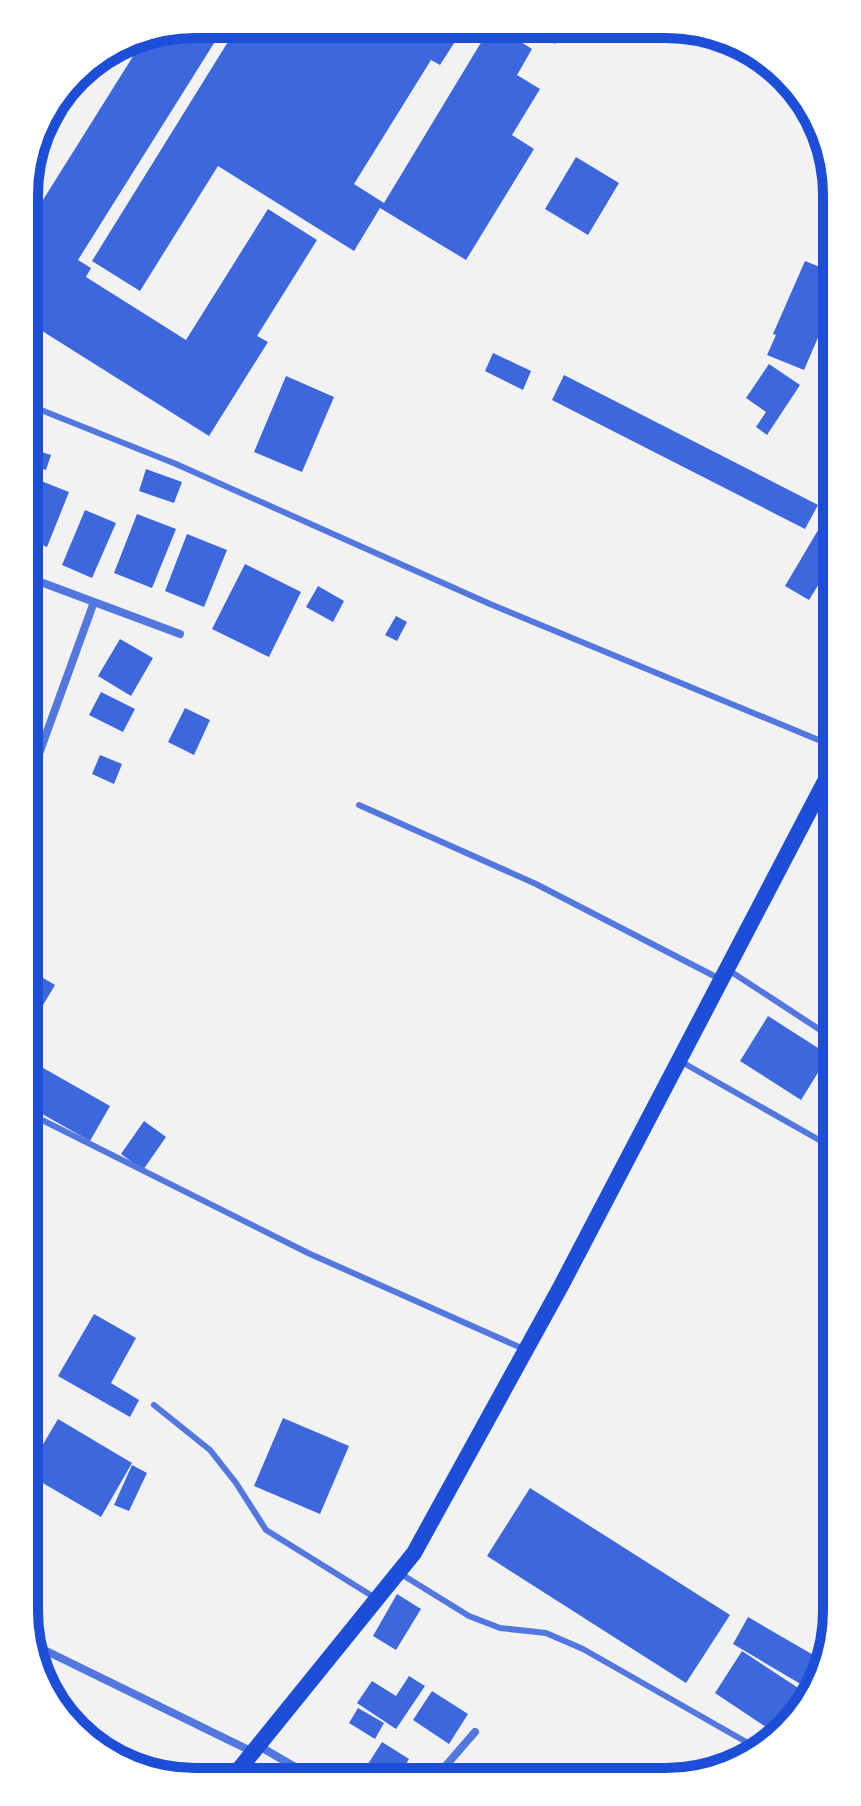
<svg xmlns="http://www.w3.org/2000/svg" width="861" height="1806" font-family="'Times New Roman',serif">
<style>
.building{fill:#3d67dc}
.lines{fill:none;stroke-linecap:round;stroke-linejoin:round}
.service{stroke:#5277de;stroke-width:6}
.minor{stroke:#5277de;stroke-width:8}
.secondary{stroke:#1d4ed8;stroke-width:16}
.rim{fill:none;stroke:#1d4ed8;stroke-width:10}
</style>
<rect width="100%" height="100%" fill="#f2f2f2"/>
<!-- building -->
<path class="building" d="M195,24H226L78,260L91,268L86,277L186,340L268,209L317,240L257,336L268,342L209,436L39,329L38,331L26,324V227L147,34Z
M239,24L465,26L440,65L431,60L354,184L384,203L491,26H495L532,49L517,75L540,89L512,135L534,149L466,260L380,208L354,251L218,166L140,291L92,261Z
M524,26H565L555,44Z
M576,157L619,183L588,235L545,209Z
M805,261L832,272V305L804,370L767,355L776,335L773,334Z
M493,353L531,371L523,390L485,371Z
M769,364L800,385L767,435L756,427L766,412L746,398Z
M564,375L818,505L805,529L552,400Z
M286,376L334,397L302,472L254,452Z
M26,447L51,455L46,470L26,464Z
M146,469L182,482L174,503L139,491Z
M31,477L69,492L47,547L27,539L26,489Z
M85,510L116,523L92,578L62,565Z
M137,514L176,529L152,588L114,573Z
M827,515L832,518L833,561L809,600L785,586Z
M187,534L227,550L204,607L165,591Z
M245,564L301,592L269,657L212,629Z
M318,586L344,601L333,622L306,607Z
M833,590V615L822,609Z
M396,616L407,622L397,641L385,635Z
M120,639L153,658L131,696L98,676Z
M101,692L135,709L123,732L89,715Z
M185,708L210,720L194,755L168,742Z
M100,755L122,764L114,784L92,774Z
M28,969L55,985L30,1027L28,1026Z
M768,1016L829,1055L801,1100L740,1061Z
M38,1065L110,1106L90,1141L28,1106V1083Z
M144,1121L166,1137L143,1170L121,1154Z
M94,1314L136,1338L111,1383L139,1400L130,1417L58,1376Z
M283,1418L349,1446L320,1514L254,1486Z
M58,1419L132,1463L101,1517L29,1475V1468Z
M132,1465L147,1473L129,1511L114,1505Z
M530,1488L730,1615L686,1683L487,1556Z
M397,1594L421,1609L396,1650L373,1636Z
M748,1617L822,1660L809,1689L733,1644Z
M742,1651L809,1695L801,1715L775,1733L715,1693Z
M409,1676L425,1686L396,1729L357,1703L372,1681L396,1696Z
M432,1691L468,1714L449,1744L413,1720Z
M358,1708L384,1723L375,1739L349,1723Z
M382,1742L409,1759L398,1778H359Z"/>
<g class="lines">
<!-- service -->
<path class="service" d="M25,185L91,61
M26,404L176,464L490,604L833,746
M359,805L536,884L718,978
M730,971L834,1039
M680,1061L821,1141L830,1139L835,1131
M28,1113L308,1253L526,1350
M154,1405L210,1450L236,1483L266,1530L377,1599
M401,1574L469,1616L500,1628L546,1633L583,1649L755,1747"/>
<!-- minor -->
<path class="minor" d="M27,577L180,634
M27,787L94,602
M30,1643L253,1752
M259,1746L314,1778
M436,1777L475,1732"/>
<!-- secondary -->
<path class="secondary" d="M232,1778L414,1553L561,1286L833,766"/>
</g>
<!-- crop -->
<path d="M0 0H861V1806H0ZM195 38H666A157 157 0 0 1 823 195V1611A157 157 0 0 1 666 1768H195A157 157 0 0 1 38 1611V195A157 157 0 0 1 195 38Z" fill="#fff" fill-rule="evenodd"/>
<path class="rim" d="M195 38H666A157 157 0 0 1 823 195V1611A157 157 0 0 1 666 1768H195A157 157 0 0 1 38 1611V195A157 157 0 0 1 195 38Z"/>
</svg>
